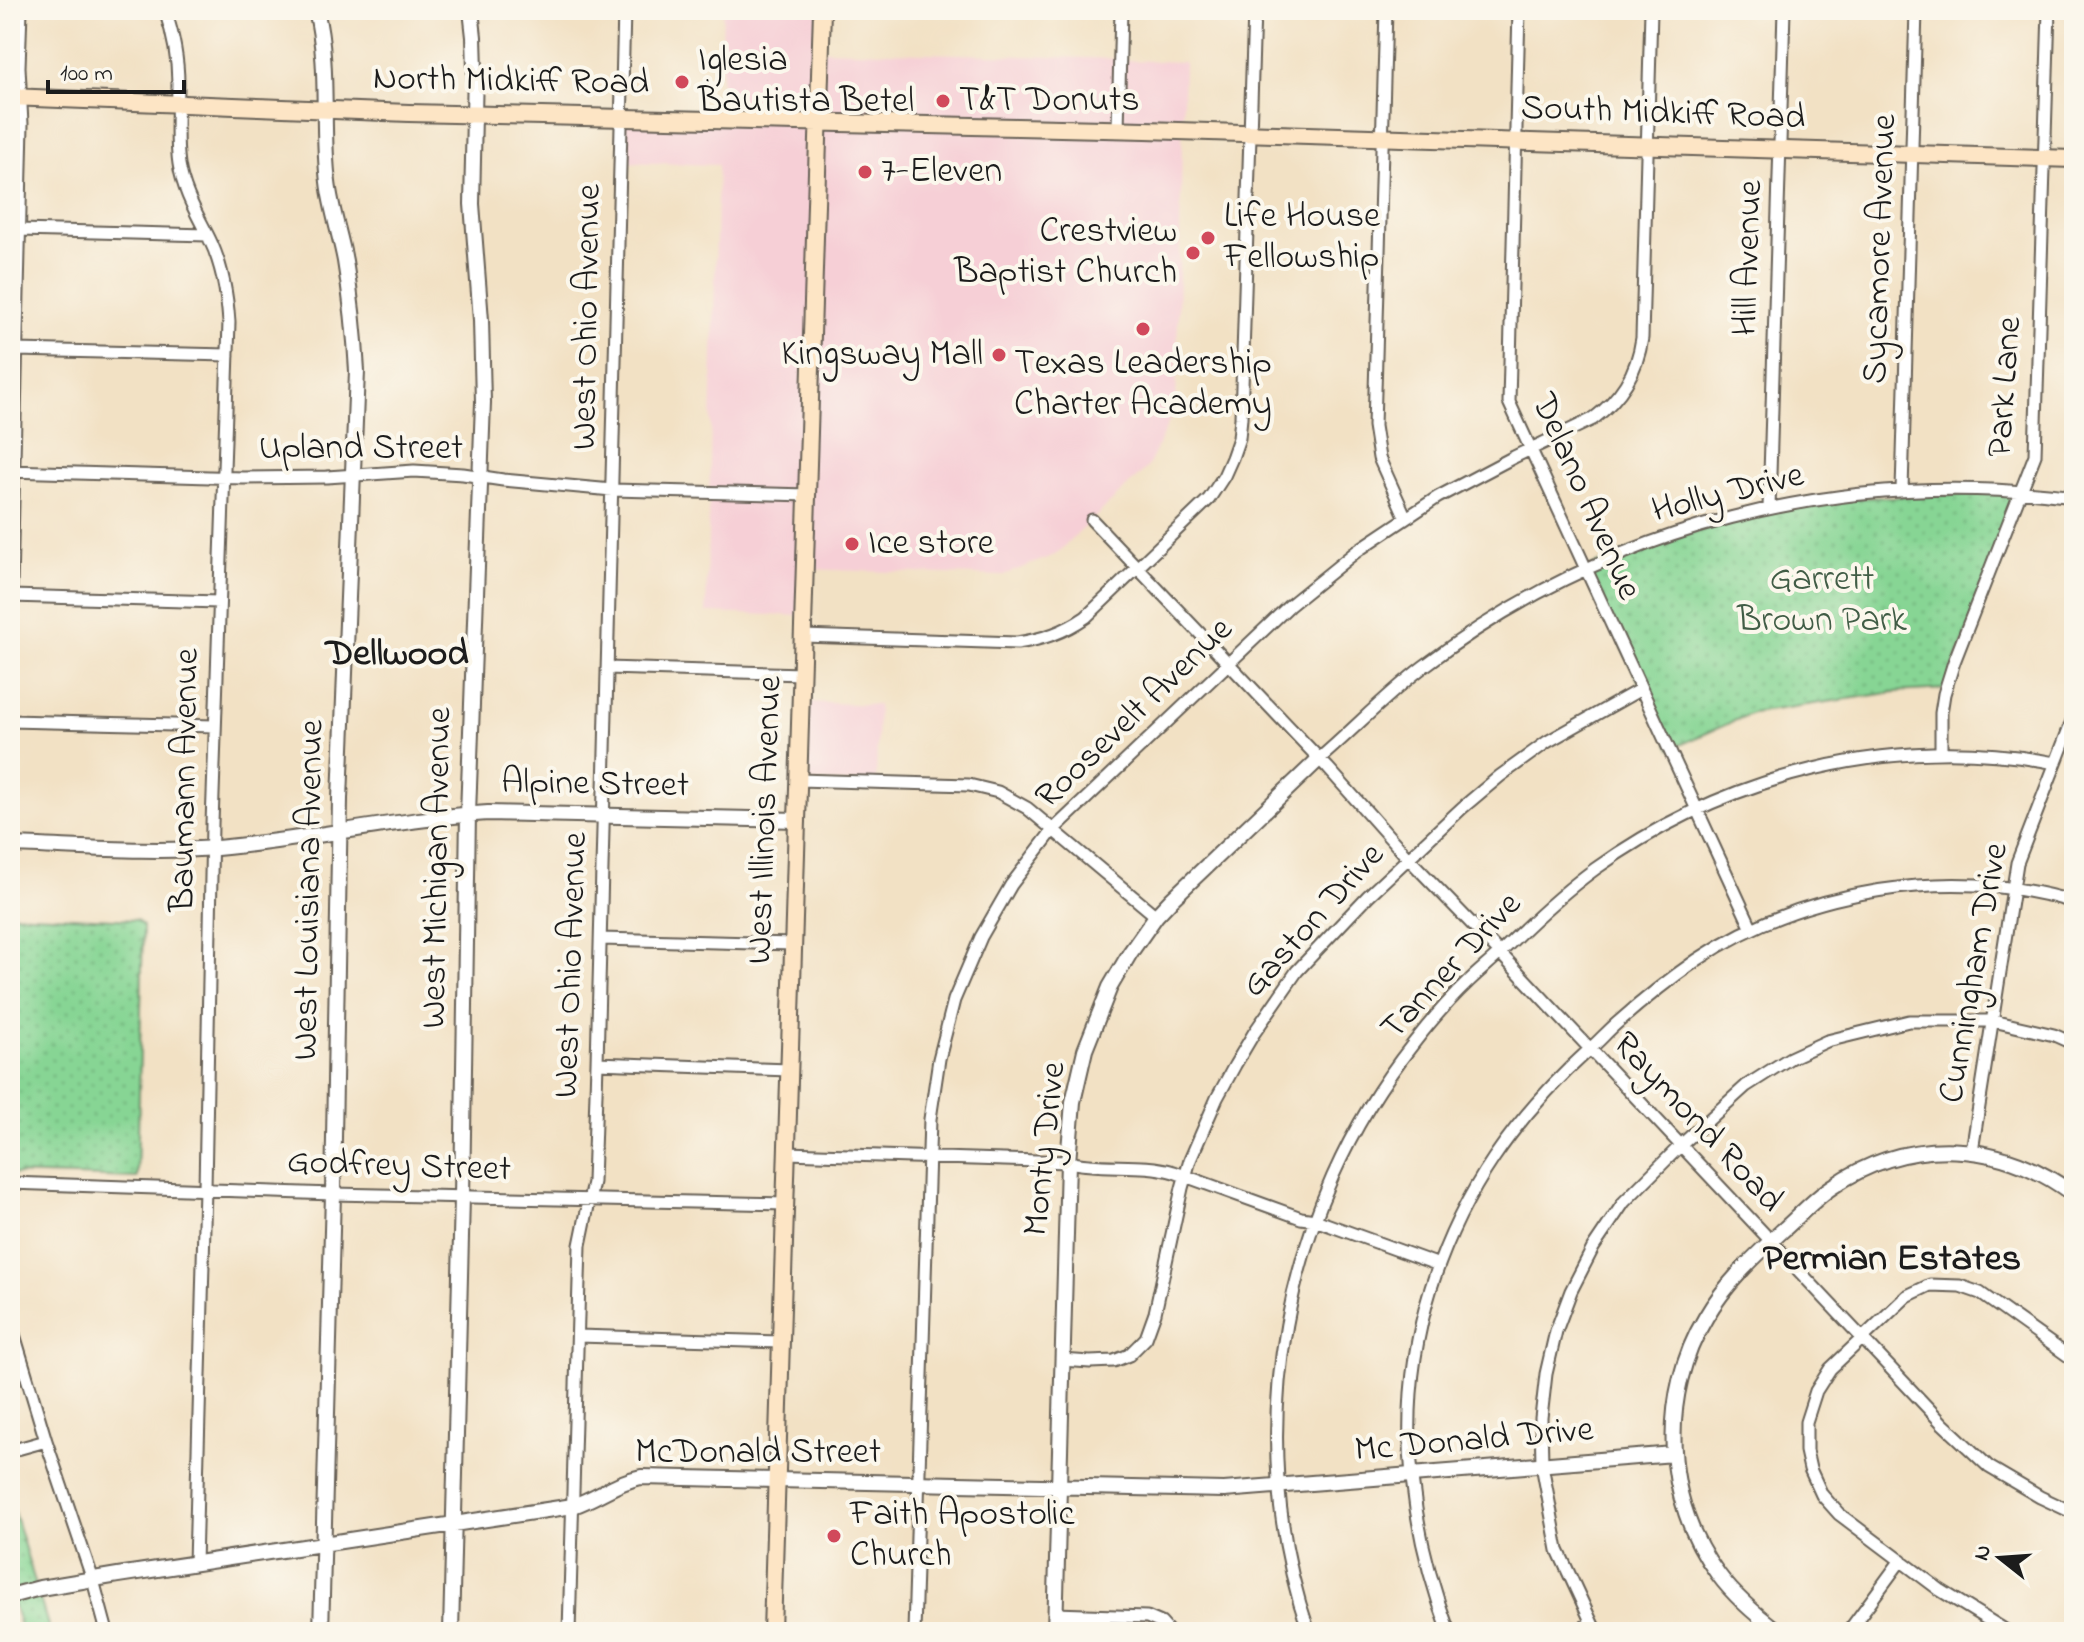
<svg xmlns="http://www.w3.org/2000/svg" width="2084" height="1642" font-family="'Indie Flower',sans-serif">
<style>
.built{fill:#f6cfd6}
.park{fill:url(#park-dots);stroke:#527858;stroke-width:2}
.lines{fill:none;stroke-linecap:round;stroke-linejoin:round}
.minor-casing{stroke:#676157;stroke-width:15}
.tertiary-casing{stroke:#676157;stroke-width:18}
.secondary-casing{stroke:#676157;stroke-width:20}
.minor{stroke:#fff;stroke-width:11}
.tertiary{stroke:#fff;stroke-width:14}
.secondary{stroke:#fde5c5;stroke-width:16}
.poi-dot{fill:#d1495b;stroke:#fbf7ec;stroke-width:3}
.labels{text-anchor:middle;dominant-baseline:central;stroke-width:8;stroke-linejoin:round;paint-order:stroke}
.poi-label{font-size:36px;fill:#1c1c1c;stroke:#fbf7ec;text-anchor:start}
.street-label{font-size:36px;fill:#1c1c1c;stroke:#fbf7ec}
.park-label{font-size:36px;fill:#415d46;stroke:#fbf7ec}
.neighbourhood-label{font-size:38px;font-weight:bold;fill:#1c1c1c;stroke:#fbf7ec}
</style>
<defs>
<pattern id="park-dots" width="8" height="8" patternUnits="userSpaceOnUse" patternTransform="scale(2)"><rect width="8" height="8" fill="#87d594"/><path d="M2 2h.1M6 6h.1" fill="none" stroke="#74b67f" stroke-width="1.8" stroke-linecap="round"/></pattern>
</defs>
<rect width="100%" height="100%" fill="#fbf7ec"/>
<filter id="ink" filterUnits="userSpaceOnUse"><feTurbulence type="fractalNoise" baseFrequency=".0125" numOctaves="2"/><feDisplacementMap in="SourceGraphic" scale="16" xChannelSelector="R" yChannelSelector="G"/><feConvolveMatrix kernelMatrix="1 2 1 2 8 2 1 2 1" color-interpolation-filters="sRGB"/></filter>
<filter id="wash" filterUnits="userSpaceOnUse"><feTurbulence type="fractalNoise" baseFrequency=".006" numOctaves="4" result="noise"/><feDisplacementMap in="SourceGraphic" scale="32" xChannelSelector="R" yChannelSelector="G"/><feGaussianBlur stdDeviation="1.8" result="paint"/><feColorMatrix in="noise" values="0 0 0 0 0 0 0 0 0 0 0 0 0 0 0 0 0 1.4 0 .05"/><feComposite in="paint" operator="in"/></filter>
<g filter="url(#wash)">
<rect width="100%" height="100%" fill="#f2e1c4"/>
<!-- built -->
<path class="built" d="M723,10H822L823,50L1121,59L1122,60L1184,62L1176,406L1148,467L1055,555L1001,576L809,569L807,616L706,613L718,165L621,162L622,114L720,117Z
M804,702L878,705L876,783L801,781Z"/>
<!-- park -->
<path class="park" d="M2021,492L1945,689L1895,692L1752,713L1671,749L1585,569L1633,549L1811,500Z
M10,914L136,920L143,926L137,1178L10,1174Z
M10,1499L50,1632H22L10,1594Z"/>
</g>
<g filter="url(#ink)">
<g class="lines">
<defs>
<path id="minor" d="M165,10C173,34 178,58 178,83C178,110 175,137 179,164C183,191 197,214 209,238C222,264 227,293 229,322L212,824L205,1188L195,1564
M1386,10L1374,426L1379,458L1406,518
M1519,10L1509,402L1752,929
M1118,129L1121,10
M20,230L207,235
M17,350L228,355
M10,471L243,478L327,477L414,471L463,474L503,480L612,490L808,495
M1902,490L1916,10
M1769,508L1784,10
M1092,520L1328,768L1408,858L1500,953L1943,1424L1989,1467L2040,1497L2074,1513
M11,596L219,602
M10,628L22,124L19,67L21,10
M803,636L1017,643C1044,639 1064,632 1086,617L1209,499L1224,476L1232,458L1239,438L1241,418L1254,10
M607,668L802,674
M10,721L215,726
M1941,753V713L1944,694L1954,662L2035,455L2049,10
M1319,759C1354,729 1386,695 1423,667C1610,525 1842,467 2074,497
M798,780L969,785L998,792L1027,808L1156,916
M601,939L794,944
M597,1063L790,1070
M1972,1151L2017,863L2074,716
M787,1153L1068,1162C1103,1170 1141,1162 1174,1172L1301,1218L1315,1220L1439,1265
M10,1183L333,1194L786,1204
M10,1321L46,1441L93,1580L107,1632
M578,1336L781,1342
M1062,1360L1090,1362L1114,1361L1129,1355L1146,1338L1155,1313L1182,1188L1190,1160L1217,1098L1235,1065L1254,1033L1297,971L1368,896L1462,808L1500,776L1547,742L1641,689
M10,1451L46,1441
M1055,1614L1147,1617L1161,1623L1169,1632
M569,1632L580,1245L593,1182L597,1063L624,10
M914,1632L930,1119L939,1059L954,1000L981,937L1011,885L1053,830L1289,606L1357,551L1438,497L1514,457L1593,419C1620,399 1637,374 1642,338L1651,10
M1309,1632C1240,1435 1284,1206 1413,1044C1430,1022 1448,1001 1468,982C1479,971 1492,961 1503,950C1532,921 1562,893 1595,869C1728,774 1894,732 2055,763
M1449,1632C1407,1520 1395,1404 1431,1288C1462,1191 1515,1117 1590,1049C1599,1041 1607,1032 1616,1024C1642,1001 1668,980 1697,960C1802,889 1952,865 2074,902
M1575,1632L1591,1623
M1596,1632L1558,1550L1542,1465L1541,1418L1546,1374L1556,1331L1571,1291L1593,1248L1624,1202L1681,1145L1746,1086L1790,1058L1827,1041L1909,1021H1993L2054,1035L2074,1044
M1848,1632L1901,1560
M2008,1632L1940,1590L1839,1514L1822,1495L1810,1469L1806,1451V1422L1816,1391L1830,1369L1907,1296L1930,1285L1960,1286L1980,1293L2074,1360"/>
<path id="tertiary" d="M316,10C330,67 321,125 328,182C331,209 340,234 345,261C351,297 355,334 357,371L340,799L333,1194L321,1632
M10,845C78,847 148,853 217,848C307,840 397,819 488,813L798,820
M10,1596L40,1588L118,1575L573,1506C597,1498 616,1482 641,1477L1224,1490L1674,1454
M451,1632L462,1197L468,814L483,402L481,320L472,204L475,70L474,37L471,10
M1055,1632L1068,1162L1073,1102L1085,1050L1110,987L1130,953L1156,916L1172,899L1319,759
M1779,1632C1756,1615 1735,1597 1718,1574C1663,1500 1659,1395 1706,1317C1725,1284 1755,1256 1782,1231C1798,1217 1814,1199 1832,1187C1908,1135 2001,1139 2074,1195"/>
<path id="secondary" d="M10,97L409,113L1146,130L2074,159
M772,1632L822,10"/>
</defs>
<!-- minor casing -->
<use href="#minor" class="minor-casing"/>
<!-- tertiary casing -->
<use href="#tertiary" class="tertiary-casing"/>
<!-- secondary casing -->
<use href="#secondary" class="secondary-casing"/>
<!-- minor -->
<use href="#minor" class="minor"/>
<!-- tertiary -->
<use href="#tertiary" class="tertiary"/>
<!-- secondary -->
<use href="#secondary" class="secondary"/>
</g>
</g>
<!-- markers -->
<g class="poi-dot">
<circle cx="682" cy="82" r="8"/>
<circle cx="943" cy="101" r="8"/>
<circle cx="865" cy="172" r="8"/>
<circle cx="1208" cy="238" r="8"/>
<circle cx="1193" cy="253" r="8"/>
<circle cx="1143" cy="329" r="8"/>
<circle cx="999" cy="355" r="8"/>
<circle cx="852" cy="544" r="8"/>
<circle cx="834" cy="1536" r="8"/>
</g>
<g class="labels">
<!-- poi labels -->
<g class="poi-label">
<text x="698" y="61">Iglesia<tspan x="698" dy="41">Bautista Betel</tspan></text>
<text x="959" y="101">T&amp;T Donuts</text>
<text x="881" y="172">7-Eleven</text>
<text x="1224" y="217">Life House<tspan x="1224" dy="41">Fellowship</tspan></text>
<text x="1177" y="232" text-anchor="end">Crestview<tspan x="1177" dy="41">Baptist Church</tspan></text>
<text x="983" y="355" text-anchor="end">Kingsway Mall</text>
<text x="1143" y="364" text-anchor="middle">Texas Leadership<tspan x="1143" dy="41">Charter Academy</tspan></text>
<text x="868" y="544">Ice store</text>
<text x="850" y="1515">Faith Apostolic<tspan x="850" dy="41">Church</tspan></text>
</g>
<!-- street labels -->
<g class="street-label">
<text transform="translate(511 82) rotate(1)">North Midkiff Road</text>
<text transform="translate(1663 114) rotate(2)">South Midkiff Road</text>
<text transform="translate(1881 249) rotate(-88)">Sycamore Avenue</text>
<text transform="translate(1749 258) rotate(-88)">Hill Avenue</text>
<text transform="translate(588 317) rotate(-89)">West Ohio Avenue</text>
<text transform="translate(2006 387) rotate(-86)">Park Lane</text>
<text x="361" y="449">Upland Street</text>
<text transform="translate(1728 494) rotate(-14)">Holly Drive</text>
<text transform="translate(1585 497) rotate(66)">Delano Avenue</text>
<text transform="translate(1135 714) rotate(-44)">Roosevelt Avenue</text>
<text transform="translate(186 780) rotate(-89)">Baumann Avenue</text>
<text transform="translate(595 785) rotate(1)">Alpine Street</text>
<text transform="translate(766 820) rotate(-88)">West Illinois Avenue</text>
<text transform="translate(438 868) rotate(-89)">West Michigan Avenue</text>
<text transform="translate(310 890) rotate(-89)">West Louisiana Avenue</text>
<text transform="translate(1314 921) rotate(-48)">Gaston Drive</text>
<text transform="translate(572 965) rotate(-88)">West Ohio Avenue</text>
<text transform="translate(1452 967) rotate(-47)">Tanner Drive</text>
<text transform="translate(1975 973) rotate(-80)">Cunningham Drive</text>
<text transform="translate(1697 1123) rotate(47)">Raymond Road</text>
<text transform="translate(1046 1149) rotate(-84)">Monty Drive</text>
<text transform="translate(399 1167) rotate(2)">Godfrey Street</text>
<text transform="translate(1474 1441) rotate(-5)">Mc Donald Drive</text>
<text x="758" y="1453">McDonald Street</text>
</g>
<!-- park labels -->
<g class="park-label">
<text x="1822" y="580">Garrett<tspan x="1822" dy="41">Brown Park</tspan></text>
</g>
<!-- neighbourhood labels -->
<g class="neighbourhood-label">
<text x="397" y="655">Dellwood</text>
<text x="1892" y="1260">Permian Estates</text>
</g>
</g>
<!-- margin -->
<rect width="2084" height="1642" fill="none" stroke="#fbf7ec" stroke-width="40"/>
<!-- north arrow -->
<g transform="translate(2000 1558) rotate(287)" stroke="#fbf7ec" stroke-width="6" paint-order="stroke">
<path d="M0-6L14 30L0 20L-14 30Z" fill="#1c1c1c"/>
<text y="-12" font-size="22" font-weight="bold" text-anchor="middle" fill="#1c1c1c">N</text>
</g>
<!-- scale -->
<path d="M48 80v12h136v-12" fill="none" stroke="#1c1c1c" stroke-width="4"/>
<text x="60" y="80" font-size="24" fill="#1c1c1c" stroke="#fbf7ec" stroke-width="6" paint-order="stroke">100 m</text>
</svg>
